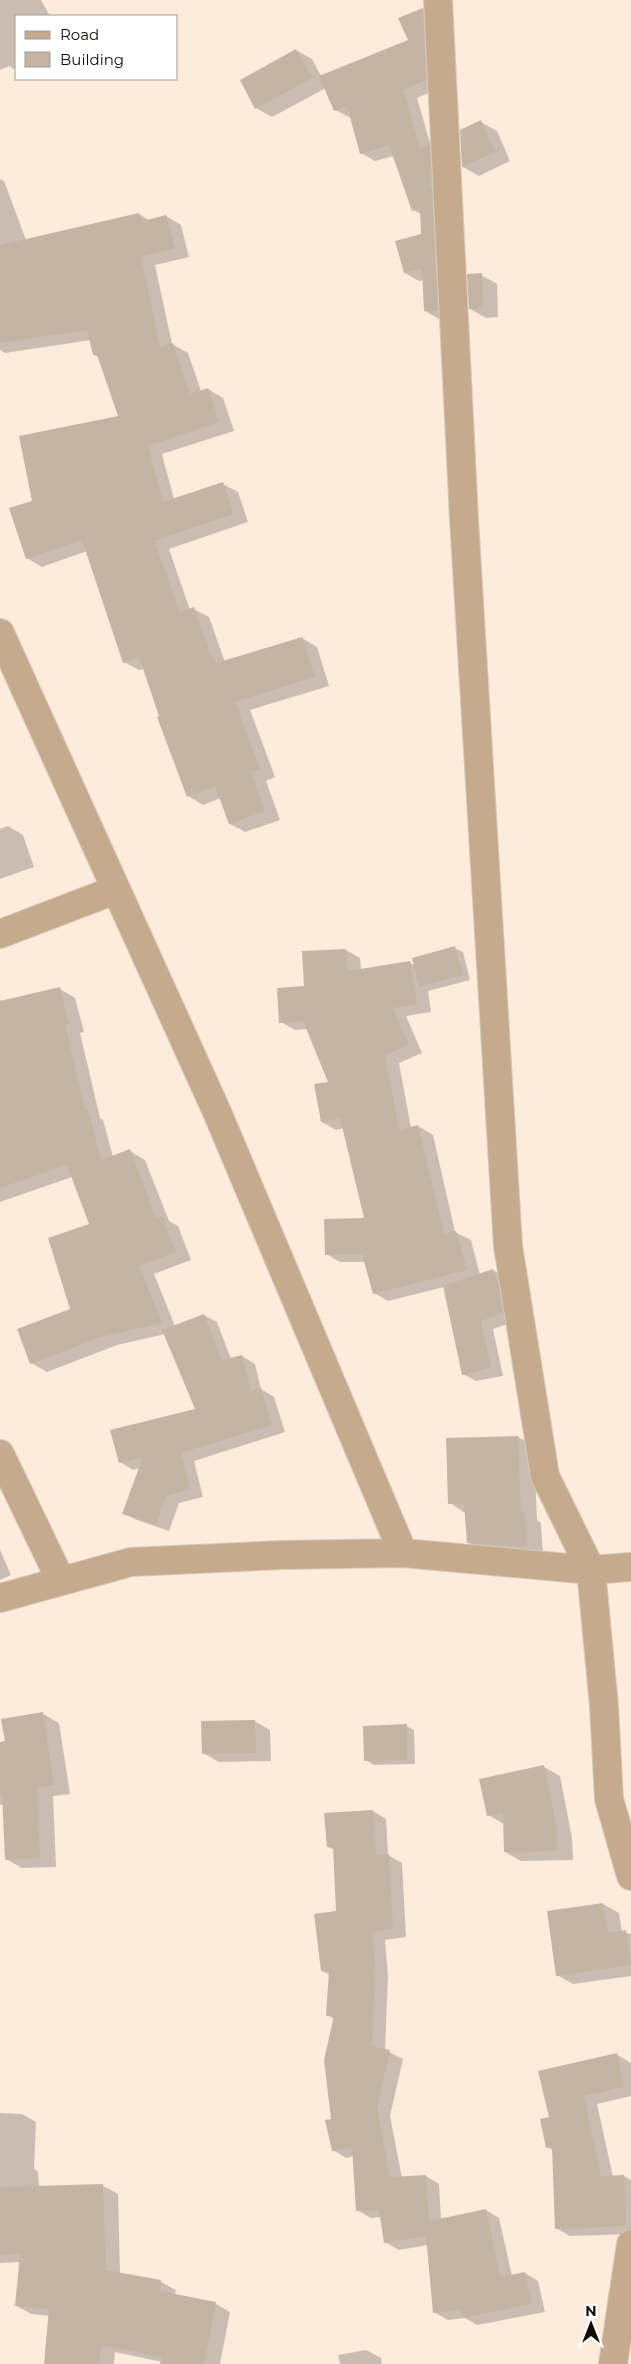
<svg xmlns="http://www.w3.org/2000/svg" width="631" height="2364" font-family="Montserrat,sans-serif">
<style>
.shadow{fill:#0003}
.building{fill:#c4b4a4}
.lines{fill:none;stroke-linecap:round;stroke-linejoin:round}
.minor-casing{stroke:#d7c8ba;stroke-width:30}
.minor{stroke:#c6aa8e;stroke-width:28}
</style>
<rect width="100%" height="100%" fill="#fdecdc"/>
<!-- shadow -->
<path class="shadow" d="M0,0H41L50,16H16V70L9,66L0,70Z
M423,9L437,18L440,88L417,98L431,146L444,153L452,318L439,319L425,311L424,280L419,281L405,273L422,235L421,214L413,210L394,156L375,161L361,153L351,118L335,110L326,88L272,117L256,108L296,50L312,59L321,76L410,41Z
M481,122L497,131L510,161L479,176L463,167L461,130Z
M0,179L4,181L26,240L139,214L149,220L166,216L181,225L189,257L155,265L172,344L188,353L201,391L208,389L223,398L234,431L162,454L174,499L223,484L238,492L248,522L169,549L190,610L194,609L209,617L225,662L302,638L317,647L329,686L250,710L275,777L266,781L280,820L245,832L230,824L221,798L203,805L188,796L144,669L139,670L124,662L87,551L42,567L27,558L34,502L119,417L100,358L94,355L91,340L5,353L0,350Z
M481,275L497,284L498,317L486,318L470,309Z
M8,826L23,835L34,867L0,879V829Z
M454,948L463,952L470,980L428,991L431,1012L406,1016L422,1053L399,1063L411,1128L418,1126L433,1135L455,1232L471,1240L480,1275L493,1270L506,1278L516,1321L493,1329L503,1376L476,1381L463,1374L444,1287L388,1301L374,1293L366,1262H340L326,1254L366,1219L344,1128L336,1130L322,1122L330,1083L308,1029L295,1030L281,1022L306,987L346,950L360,958L361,970L410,963L415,965Z
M60,989L75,998L84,1032L80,1033L100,1118L103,1120L113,1157L130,1151L145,1160L169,1221L178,1226L191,1260L154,1274L175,1326L204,1315L217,1322L231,1359L242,1356L255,1364L261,1389L274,1397L285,1432L194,1461L203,1497L179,1503L169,1531L137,1520L124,1513L140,1468L133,1470L120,1462L196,1410L165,1334L117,1345L47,1372L31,1363L72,1309L91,1225L72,1177L0,1202V1000L3,1002Z
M518,1437L534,1446L537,1520L541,1523L543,1555L484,1552L468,1542L465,1513L450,1503Z
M0,1550L11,1575L0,1580Z
M43,1714L59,1723L70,1794L53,1796L56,1867L22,1868L6,1859L4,1804L0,1805V1742H7Z
M254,1721L270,1730L271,1761L219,1762L203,1753Z
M406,1726L414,1730L415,1764L374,1765L366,1760Z
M544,1767L560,1776L572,1838L573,1860L521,1861L505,1852L504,1824L488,1815Z
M373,1811L386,1819L388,1855L402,1863L406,1937L385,1940L388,1976L385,2050L403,2059L390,2116L402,2178L426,2176L439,2184L441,2220L486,2210L499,2218L512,2276L525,2273L538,2281L545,2312L477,2325L465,2318L448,2320L434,2312L428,2245L399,2250L385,2242L381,2217L371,2218L357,2210L354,2156L346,2158L333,2150L334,2019L327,2015L330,1975L322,1971L337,1913L335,1850L328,1847Z
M603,1904L619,1913L622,1932L631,1934V1976L573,1984L557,1975Z
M616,2054L631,2063V2096L597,2104L613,2177L624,2176L631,2180V2234L570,2236L556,2228L553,2150L547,2147L550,2118Z
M0,2113L22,2114L36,2122L34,2169L38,2171L39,2187L103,2186L118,2194L120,2274L161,2282L176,2290L175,2295L216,2304L230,2312L220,2364H161L162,2362L115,2352L114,2364H45L50,2316L31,2314L17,2306L20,2262L0,2263Z
M366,2350L381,2358L382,2364H340L338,2355Z"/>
<!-- building -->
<path class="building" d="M423,8L426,80L403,90L420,148L430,144L431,181L429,182L432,191L438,311H424L422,269L404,273L395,241L421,234L420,208L412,211L389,145L360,154L347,106L334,111L319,76L408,40L398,18Z
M296,49L312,78L255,109L240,80Z
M481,120L495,152L462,167L460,130Z
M139,213L143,221L166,215L175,248L141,257L160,347L173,343L190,394L208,388L219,422L148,446L163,502L223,482L233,514L154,541L180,612L194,607L212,658L214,657L216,663L302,637L315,677L235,702L260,769L251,772L265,811L229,824L215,786L187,797L157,717L159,716L139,657L123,663L82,540L26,559L9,508L32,501L19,436L118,416L97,355H93L87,330L0,343V245Z
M482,273L483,309H469L467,274Z
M455,946L463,975L419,987L412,958Z
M346,949L348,971L410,961L417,1004L393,1008L409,1045L385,1055L399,1130L418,1125L444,1234L456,1231L467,1270L373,1294L362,1254L325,1255L324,1219L364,1218L340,1118L321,1122L314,1084L328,1082L303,1021L279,1023L277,988L304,986L302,951Z
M60,987L69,1024H65L85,1110H88L101,1160L130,1149L156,1218L162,1216L176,1252L139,1266L162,1323L101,1337L30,1364L17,1329L70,1309L48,1238L89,1224L67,1165L0,1188V1001Z
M493,1269L498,1283L503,1313L481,1321L491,1368L462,1375L443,1286Z
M204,1314L222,1360L242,1355L251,1391L261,1388L272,1425L181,1453L190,1490L166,1496L156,1525L122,1514L143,1457L119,1463L110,1430L195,1409L162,1330Z
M518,1436L521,1513L525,1512L527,1547L467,1543L464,1504H448L446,1438Z
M43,1712L54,1785L37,1788L40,1858L5,1860L2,1793L0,1794V1742L5,1741L1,1719Z
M255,1720L256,1753L202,1754L201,1721Z
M407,1724V1760L364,1761L363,1726Z
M544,1765L557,1828V1851L504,1852L503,1813L487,1816L479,1779Z
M373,1810L376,1854H389L393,1929L372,1932L375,1968L372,2046L390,2050L377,2108L390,2177L426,2175L429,2221L486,2209L500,2277L525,2272L532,2304L463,2318L461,2310L433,2313L426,2236L384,2243L379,2210L356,2211L352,2147L332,2151L325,2120L331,2119L324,2060L334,2016H326L329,1971H321L314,1914L336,1911L333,1846L327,1847L324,1813Z
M603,1903L608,1933L626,1930L631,1965L556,1976L547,1911Z
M617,2053L624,2087L584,2096L601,2176L624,2175L626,2226L555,2229L552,2147L546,2148L540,2119L549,2117L538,2071Z
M103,2184L106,2270L161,2280L160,2291L216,2302L204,2364H160L162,2357L101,2345L99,2364H44L49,2309L15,2306L20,2254L0,2255V2187Z"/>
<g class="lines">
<defs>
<path id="minor" d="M438,0L464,519L508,1246L545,1476L591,1570L604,1706L609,1799L631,1876
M0,633L217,1112L403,1553
M0,934L115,890
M0,1454L61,1581
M0,1598L131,1562L282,1555L403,1553L591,1570L631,1567
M613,2364L631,2244"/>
</defs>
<!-- minor casing -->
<use href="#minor" class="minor-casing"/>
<!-- minor -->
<use href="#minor" class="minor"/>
</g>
<!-- legend -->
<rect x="15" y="15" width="162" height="65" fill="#ffffff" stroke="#9f9d9b"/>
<rect x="25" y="31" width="25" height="8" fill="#c6aa8e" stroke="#9f9d9b"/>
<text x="60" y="40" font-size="15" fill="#100b06">Road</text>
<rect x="25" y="52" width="25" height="15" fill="#c4b4a4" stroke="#9f9d9b"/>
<text x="60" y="65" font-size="15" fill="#100b06">Building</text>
<!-- north arrow -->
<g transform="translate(591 2324)" stroke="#ffffff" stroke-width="4" paint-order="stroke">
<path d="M0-4L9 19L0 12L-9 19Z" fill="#100b06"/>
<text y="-8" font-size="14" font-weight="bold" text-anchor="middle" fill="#100b06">N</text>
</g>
</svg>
